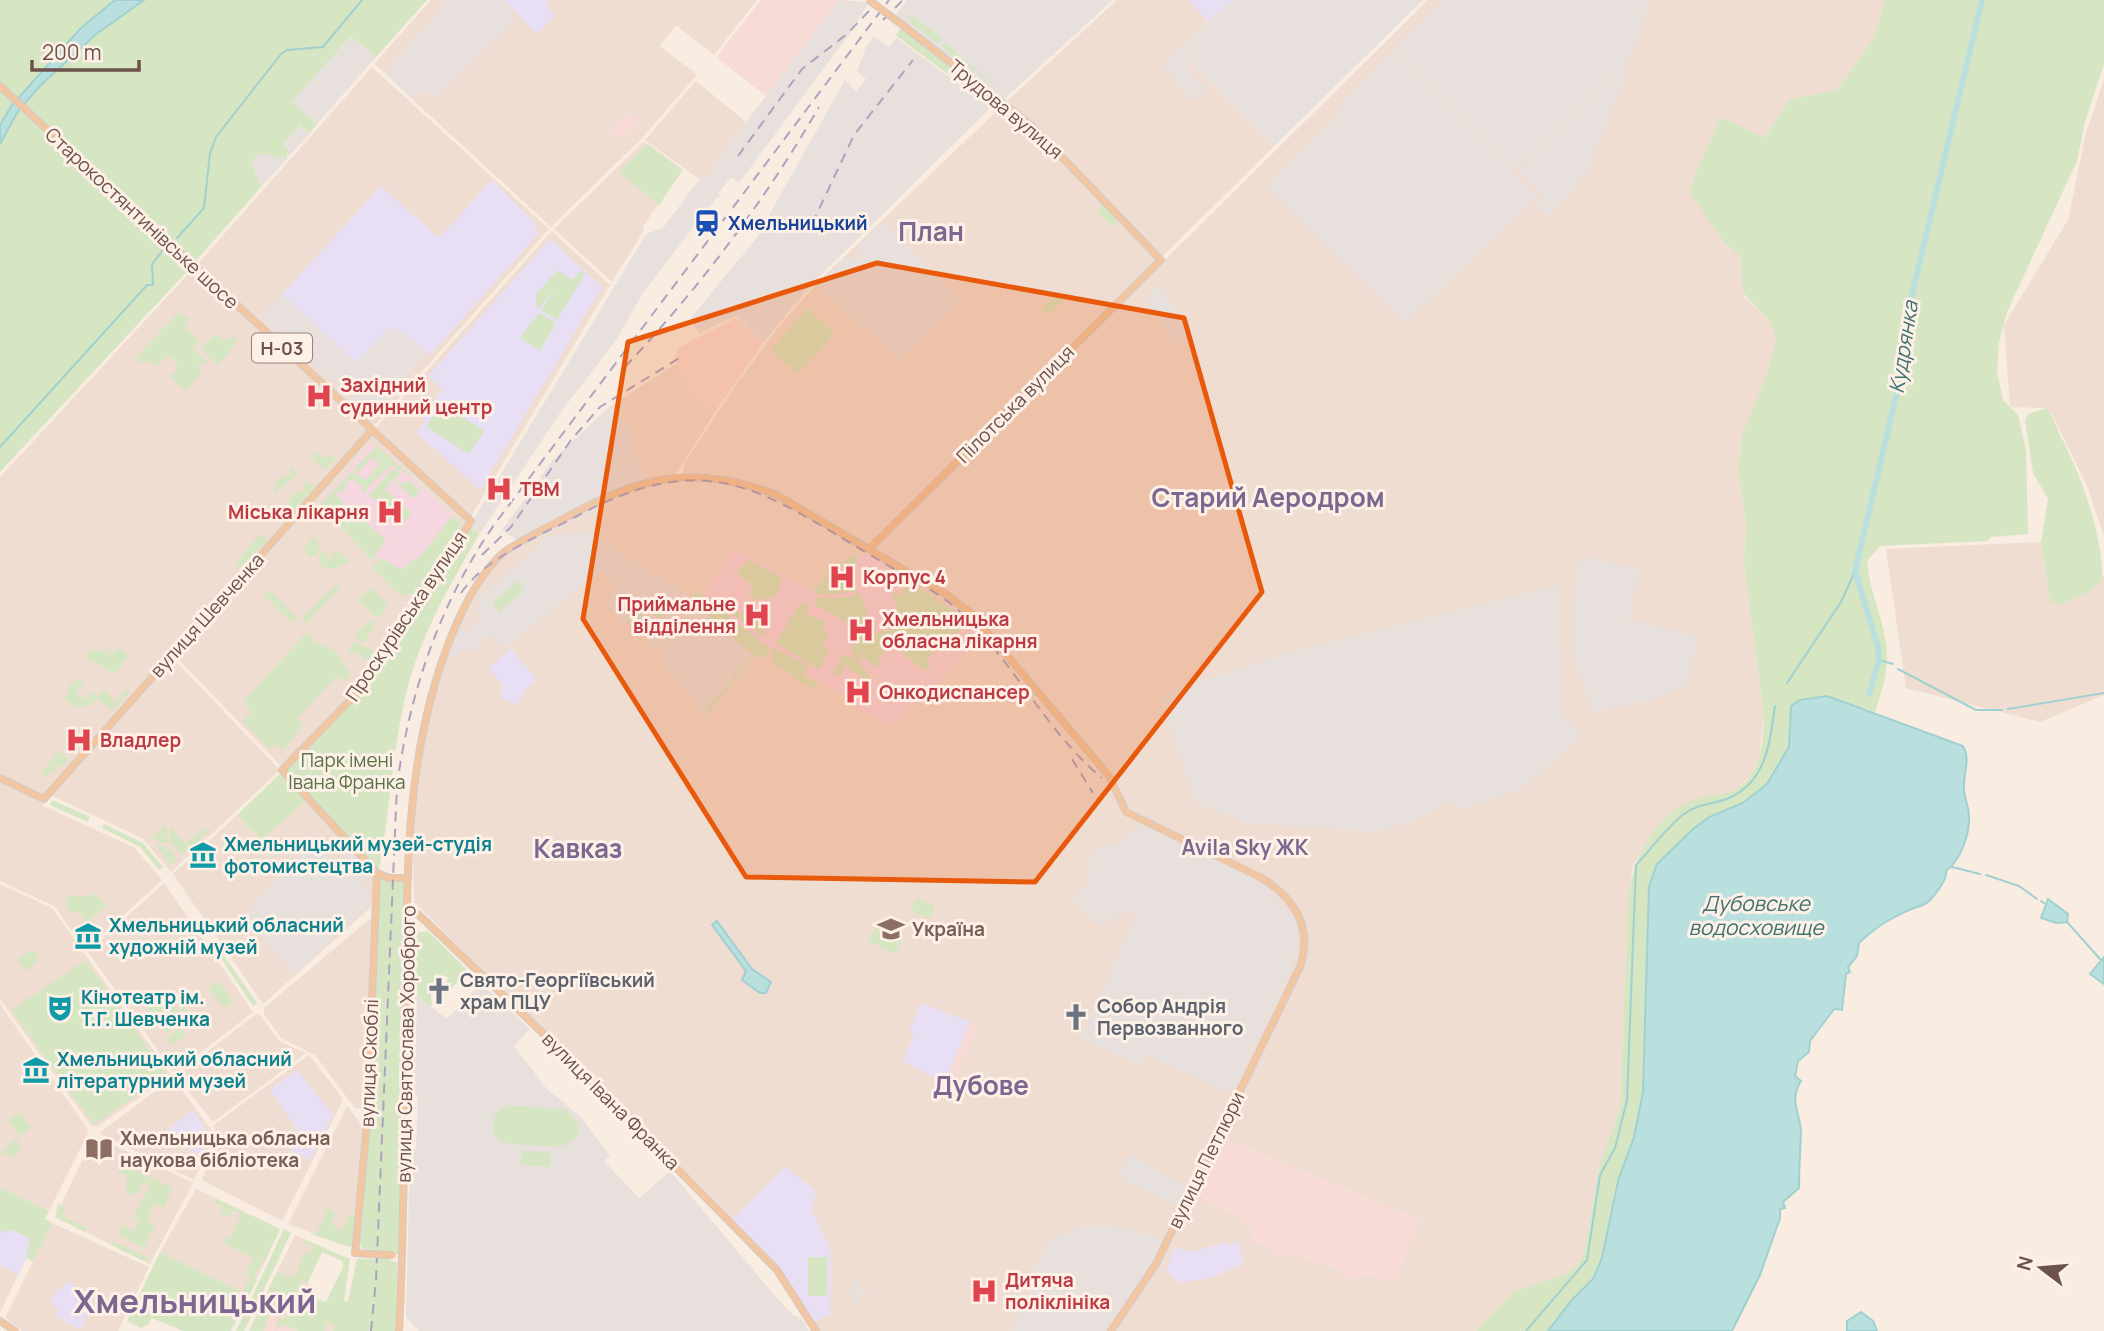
<svg xmlns="http://www.w3.org/2000/svg" width="2104" height="1331" font-family="Manrope,sans-serif">
<style>
.residential{fill:#f0ddd1}
.commercial{fill:#f8dbd6}
.industrial{fill:#e8e0dc}
.education{fill:#e9dff5}
.medical{fill:#f6d6df}
.green{fill:#d6e5c2;fill-rule:evenodd}
.water{fill:#b9e0df;stroke:#a0d1d0;stroke-width:2}
.lines{fill:none;stroke-linecap:round;stroke-linejoin:round}
.stream{stroke:#a0d1d0;stroke-width:2}
.river{stroke:#b9e0df;stroke-width:6}
.major-casing{stroke:#d3cbc9;stroke-width:8}
.major{stroke:#f2c6a0;stroke-width:6}
.rail{stroke:#aea2c0;stroke-width:2;stroke-dasharray:10 7;stroke-linecap:butt}
.major-bridge-casing{stroke:#d3cbc9;stroke-width:8;stroke-linecap:butt}
.major-bridge{stroke:#f2c6a0;stroke-width:6}
.marked{fill:#e8590c;fill-opacity:0.2;stroke:#e8590c;stroke-width:5;stroke-linejoin:round}
.labels{text-anchor:middle;dominant-baseline:central;stroke-width:6;stroke-linejoin:round;paint-order:stroke}
.shield{fill:#fdf1e7;stroke:#98827a;stroke-width:2}
.shield-label{font-size:18px;font-weight:bold;fill:#6d524b}
.street-label{font-size:19px;fill:#6d524b;stroke:#fdf1e7}
.transit-label{font-size:19px;font-weight:bold;fill:#164399;stroke:#fdf1e7;text-anchor:start}
.health-label{font-size:19px;font-weight:bold;fill:#be3a42;stroke:#fdf1e7;text-anchor:start}
.park-label{font-size:19px;fill:#5a7244;stroke:#fdf1e7}
.culture-label{font-size:19px;font-weight:bold;fill:#0d838f;stroke:#fdf1e7;text-anchor:start}
.education-label{font-size:19px;font-weight:bold;fill:#785e54;stroke:#fdf1e7;text-anchor:start}
.worship-label{font-size:19px;font-weight:bold;fill:#5b616d;stroke:#fdf1e7;text-anchor:start}
.water-label{font-size:21px;font-style:italic;fill:#417272;stroke:#fdf1e7}
.neighbourhood-label{font-size:21px;font-weight:bold;fill:#7c6790;stroke:#fdf1e7}
.district-label{font-size:26px;font-weight:bold;fill:#7c6790;stroke:#fdf1e7}
.town-label{font-size:33px;font-weight:bold;fill:#7c6790;stroke:#fdf1e7}
</style>
<rect width="100%" height="100%" fill="#f9ece1"/>
<!-- residential -->
<path class="residential" d="M431,0H448L385,73L374,64Z
M499,0H757L714,55L676,25L660,46L697,75L641,139L551,227L412,99L422,89L434,99L512,13Z
M1117,0H1188L1209,22L1190,40L1196,46L1192,64L1274,146L1161,258L1006,102Z
M1428,0H1885L1874,37L1837,90L1790,99L1765,138L1721,117L1698,167L1691,193L1722,240L1741,258L1744,296L1769,321L1775,332V346L1763,384L1740,447L1738,465L1746,526L1744,562L1764,717L1759,759L1752,774L1737,789L1661,823L1633,866L1628,899L1620,1109L1599,1168L1585,1251L1578,1264L1566,1274L1513,1292L1476,1331H1113L1144,1288L1192,1195L1240,1217L1271,1245L1270,1254L1300,1256L1339,1269L1420,1220L1220,1137L1306,956V927L1294,903L1274,883L1219,853L1128,811L1111,774L973,612L873,548Z
M372,67L549,229L371,429L196,266Z
M2104,79V537L2088,488L2052,414L2046,408L2010,407L2004,325L2068,220L2086,133Z
M696,81L746,122L712,169L714,171L710,178L699,179L645,140Z
M1004,104L1031,127L1159,260L869,547L776,493L744,481L682,476L685,463L736,385L781,324L824,276Z
M643,142L681,170L644,225L643,232L612,282L554,229Z
M552,231L610,285L470,518L373,431Z
M194,268L369,431L42,796L0,776V477Z
M677,363L694,394L714,413L675,476L646,481L636,453V435L609,407Z
M371,433L468,521L355,692L282,767L174,655Z
M667,480H717L775,496L946,596L970,615L1108,777L1125,814L1272,886L1296,911L1304,939L1298,966L1154,1263L1109,1331H817L813,1323L831,1251L812,1210L731,1220L414,902L412,824L416,766L442,665L469,602L494,564L505,554L603,499Z
M2041,542L2047,584L2060,605L2088,593L2104,575V695L2040,722L1906,688L1886,549Z
M172,657L280,770L171,872L142,838L48,794Z
M0,780L41,799L44,806L135,848L162,880L86,950L54,906L0,881Z
M307,799L375,874L371,907L263,1004L173,874L237,815L261,841Z
M164,883L253,1012L174,1073L88,952Z
M0,884L52,908L171,1075L97,1127L91,1126L0,999Z
M371,918L365,1109L355,1108L315,1055L281,1038L264,1014V1008Z
M0,1004L89,1131L49,1211L0,1187Z
M256,1014L261,1016L279,1041L306,1053L213,1122L176,1076Z
M309,1055L341,1096L342,1102L282,1221L202,1180L216,1143L214,1125Z
M173,1078L213,1132L212,1142L194,1180L99,1133Z
M347,1106L364,1128L354,1241L349,1247L288,1224Z
M94,1136L193,1183L150,1264L55,1217Z
M196,1189L278,1228L265,1262L248,1294L160,1252Z
M52,1223L149,1267L118,1331H22L5,1318Z
M295,1235L324,1248L307,1283L316,1288L308,1305L339,1321L338,1331H298L270,1287Z
M0,1264L18,1275L0,1313Z"/>
<!-- commercial -->
<path class="commercial" d="M761,0H839L766,96L716,57Z
M630,112L639,121L619,139L610,129Z
M736,318L763,343L714,413L694,394L675,359L678,348Z
M972,1022L979,1025L950,1086L945,1084Z
M1220,1137L1420,1220L1395,1283L1369,1274L1357,1280L1338,1274L1339,1269L1300,1256L1270,1254V1245L1251,1244L1252,1227L1240,1217L1192,1195Z
M270,1287L299,1301L288,1326L298,1331H249Z"/>
<!-- industrial -->
<path class="industrial" d="M448,0H499L512,13L514,21L434,100L422,89L412,99L385,73Z
M839,0L869,2L853,29L739,183L731,177L718,194L721,197L716,198L643,293L616,340L560,413L480,533L469,527L646,234L663,228L701,177L710,178L714,172L712,169L746,122Z
M907,0H1113L1003,100L894,17Z
M1232,0H1423L1274,146L1192,64L1196,46L1190,40Z
M1444,0H1651L1629,59L1513,170L1393,49Z
M352,35L376,57L317,124L292,102Z
M874,37L889,47L897,38L990,108L809,287L763,343L736,316L699,333L690,319L755,240L845,80L856,92L866,79L857,72L866,47Z
M1187,40L1192,45L1190,72L1206,90L1194,102L1162,65Z
M1392,51L1538,197L1405,323L1266,186L1342,111L1340,105Z
M1629,66L1586,174L1549,217L1537,208L1541,195L1517,170L1621,68Z
M301,124L310,133L289,156L282,145Z
M260,153L287,159L261,187L251,163Z
M883,221L961,302L899,360L817,286L846,257L858,260L862,256L858,245Z
M1159,283L1189,334L1174,348L1148,298Z
M282,294L355,363L389,328L402,331L427,354L372,414L291,346L293,341L287,336L278,333L261,317Z
M609,407L636,435V454L646,481L602,496L518,541L502,530L553,460Z
M587,532L710,608L709,619L756,657L705,717L660,659L661,647L659,643L653,647L631,620L625,626L604,599L617,586L601,570L505,648L491,634L471,652L463,648L454,657L446,656L458,628L465,632L480,619L474,612L481,605L477,600L540,545L543,537Z
M1580,556L1639,569L1629,620L1699,636L1688,681L1683,686L1652,700L1592,712L1572,650V609Z
M1558,585L1563,715L1583,736L1521,789L1459,811L1452,801L1412,822L1376,832L1247,823L1195,803L1160,694L1287,653Z
M1139,824L1257,881L1275,896L1295,921L1297,944L1292,966L1232,1093L1144,1055L1139,1065L1081,1039L1135,917L1127,911L1103,925L1093,920L1072,899L1089,883L1090,857L1107,842L1114,848Z
M315,843L334,864L350,850L372,875L364,883L368,889L369,905L294,974L245,916L256,905L254,902Z
M481,983L530,1029L514,1046L546,1088L582,1118L610,1156L604,1161L639,1198L670,1171L775,1296L793,1315L802,1319L809,1331H419L406,1317L410,1155L416,1147L418,1098L410,1089L412,992L447,1019Z
M1131,1154L1186,1188L1177,1206L1123,1180L1120,1168Z
M1098,1225L1127,1228L1163,1240L1147,1272L1105,1331H1010L1028,1302L1030,1275L1049,1240L1080,1226Z
M853,1281L860,1282V1288L868,1289L865,1295L859,1294L857,1304L850,1303Z"/>
<!-- education -->
<path class="education" d="M503,0H547V6L555,15L537,34Z
M1188,0H1232L1209,22Z
M492,180L534,222L539,233L432,353L428,354L402,331L389,328L356,363L282,294L381,186L439,238Z
M550,239L602,287L480,490L416,432L426,421L421,415L443,390L428,376Z
M511,648L537,680L524,690L517,705L500,697L504,686L489,669Z
M921,1003L970,1022L944,1083L902,1061L914,1035L909,1032Z
M297,1070L333,1115L310,1160L290,1150L299,1132L270,1090Z
M193,1110L207,1132L206,1146L201,1156L167,1139L163,1133Z
M786,1166L816,1192L812,1210L831,1251L830,1315L813,1323L790,1283L731,1220Z
M0,1221L36,1239L18,1275L0,1264Z
M1233,1241L1239,1244L1244,1263L1217,1276L1179,1283L1166,1270L1175,1248L1193,1252L1226,1242L1231,1245Z
M67,1281L96,1296L80,1330L55,1315L58,1310L51,1304L57,1288L62,1291Z"/>
<!-- medical -->
<path class="medical" d="M372,442L463,525L417,600L321,502Z
M734,547L813,592L831,572L865,553L950,606L985,637L892,725L860,712L848,698L793,666L703,597Z"/>
<!-- green -->
<path class="green" d="M0,0H427L376,57L351,36L292,102L317,124L310,133L300,125L283,144L288,150L287,159L260,153L251,163L261,187L194,263L0,84Z
M1885,0H2104V64L2085,122L2077,161L2007,312L1999,343L1997,371L2003,400L2018,415L2026,450L2028,534L1991,537L1987,541L1880,546L1867,561C1869,592 1885,621 1887,652C1888,672 1881,693 1875,712L1827,696L1796,702L1790,712L1789,748L1767,784L1743,803L1709,817L1657,864L1649,897L1643,1092L1634,1137L1617,1181L1602,1258L1593,1280L1571,1301L1548,1331H1476L1513,1292L1566,1274L1578,1264L1585,1251L1599,1168L1620,1109L1628,899C1632,859 1657,810 1699,798C1712,794 1729,796 1740,787C1762,770 1763,742 1764,717L1744,562L1746,526L1738,465L1742,436L1763,384L1775,346V332L1769,321L1743,293L1741,258L1722,240L1690,193L1698,167L1721,117L1765,138L1790,99L1837,90L1874,37Z
M911,15L942,38L939,44L910,23Z
M901,27L993,99L991,106L899,38L896,35Z
M945,43L1001,90L947,51L941,45Z
M0,89L192,266L0,472Z
M648,144L683,170L659,205L619,172Z
M1105,204L1120,220L1112,227L1097,211Z
M557,270L572,280L581,271L585,274L557,320L541,310L556,288L539,308L536,306V295Z
M1059,292L1065,298L1048,315L1042,309Z
M807,308L835,333L798,374L771,350Z
M178,313L190,318L184,326L199,340L193,349L209,363L207,365L202,362L198,366L202,372L186,391L170,377L177,369V362L169,356L157,366L149,361L143,364L135,358Z
M539,313L556,323L540,351L520,338Z
M217,334L225,341L232,336L238,340L218,366L200,347Z
M441,404L484,431L469,454L426,427Z
M2046,408C2054,416 2056,427 2061,437C2080,472 2104,539 2102,579L2088,593L2060,605L2050,601L2041,542L2048,499L2033,473L2025,420L2028,414Z
M377,446L414,479L392,465L369,486L365,494L362,493L363,487L350,478L343,492L339,490L336,494L348,507L345,520L351,515L358,516L386,540L372,561L323,508L322,502L352,471L365,480L379,464L372,457L358,473L353,469Z
M314,452L324,458L333,455L336,459L326,469L312,460Z
M290,465L297,474L274,495L276,480L290,474Z
M396,468L400,474L384,491H388L412,513L400,527L376,505L383,494L376,501L369,495L391,470Z
M398,480L402,484L409,480L420,491L414,499L396,483Z
M306,481L315,487L291,513L284,507L293,495L304,490Z
M452,516L461,523V529L419,595L405,594L401,597L372,567L381,558L402,570L413,559L417,560Z
M469,527L480,533C450,584 420,636 406,694C392,752 390,811 379,870L284,770L339,716Z
M260,533L268,540L237,570V562Z
M315,536L320,548L317,555L310,556L302,549Z
M339,550L350,562L333,569L322,567L319,560L320,552L327,553L330,562L332,554Z
M859,553L853,571L857,591L823,596L813,591L828,573H832L844,586L849,583L842,565L839,564Z
M751,560L764,568L763,571L765,568L782,578L776,597L758,601L749,595L752,584L737,575L744,564Z
M905,579L969,620L957,634L959,642L956,644L948,638L926,661L931,667L926,670L920,669L894,644L879,658L881,662L876,668L864,657L858,662L871,677L868,682L846,666L839,677L833,673L843,655L858,658L850,651L861,631L814,604L817,598H842L860,593L873,632L876,635L881,630L888,632L898,606L891,593L903,594Z
M517,580L524,590L499,612L493,603Z
M337,584L341,586L306,624L302,618Z
M372,588L388,605L380,617H376L357,600Z
M693,588L769,648L766,658L754,655L705,717L706,710L753,654L709,619L710,608L696,598Z
M269,589L297,618L292,623L263,595Z
M644,599L665,613L660,619L648,609L634,624L631,620L625,626Z
M801,602L809,605L805,613L827,623L823,631L828,634L823,644L830,649L819,670L776,643Z
M730,607L746,616L755,628L751,618L762,624L766,635L762,636L727,610Z
M405,611L408,614L368,669V661L357,652L346,653L354,642L375,652Z
M370,619L374,621V628L363,643L354,636Z
M306,633L314,637L312,640L333,649L351,674L345,682L337,676L297,719L303,725L283,751L276,745L269,749L242,721L251,712L244,701Z
M112,644L106,659L118,647L128,656L115,674L85,656L90,650L105,651Z
M773,648L809,666L804,676L817,683L816,687L804,684L773,662Z
M77,678L84,684L76,692L85,700L92,692L98,697L104,690L114,699L111,705L126,689L130,692L112,711L97,698L91,705L76,708L64,699L69,692L68,687Z
M59,751L69,759L63,767L58,764L54,773L51,771L46,777L41,773Z
M282,772L307,799L261,841L237,815Z
M52,800L90,817L88,822L50,805Z
M104,824L143,843L163,867L159,870L140,847L102,828Z
M165,824L169,844L150,839Z
M170,826L185,844L204,828L208,832L181,855L170,841Z
M154,843L172,851L177,860L170,864Z
M380,875L407,879L401,1254H390V1260L397,1263L396,1331H333L335,1325L327,1322L324,1331H298L282,1324L275,1331L278,1317L283,1319L287,1312L274,1306L263,1331H249L277,1272L295,1277L304,1252L310,1254L313,1247L304,1243L306,1240L350,1259L344,1301H348L357,1259H374V1250L363,1249L359,1242ZM322,1252L343,1261V1267L326,1302L297,1293L302,1281L307,1284Z
M94,892L106,906L86,922L78,911L71,913L65,904L69,895L91,897Z
M916,898L935,906L930,919L911,911Z
M877,925L902,939L896,954L868,941Z
M428,931L468,971L445,995L448,977L435,974L431,995L432,1007L412,992L415,933Z
M213,940L257,1003L253,1006L210,942Z
M33,949L40,957L27,972L17,959Z
M86,960L166,1074L94,1125L11,1010Z
M219,981L232,998V1002L224,1008L209,989Z
M171,988L193,1019L191,1021L174,999L161,1009L175,1027L166,1034L147,1008Z
M174,1004L185,1019L176,1026L164,1011Z
M180,1027L187,1035L172,1046L166,1039Z
M508,1105L567,1110L579,1125L577,1138L560,1147L502,1143C487,1132 491,1112 508,1105Z
M19,1112L31,1127L20,1136L8,1120Z
M17,1138L20,1150L16,1157L0,1153Z
M522,1151L551,1153L550,1167L521,1165Z
M122,1164L173,1188L164,1208L155,1203L147,1220L155,1226L144,1248L118,1235L122,1226L134,1231L139,1220L133,1217L150,1185L143,1182L136,1196L126,1193L127,1176L119,1172Z
M0,1187L49,1211L45,1219L52,1223L33,1262L26,1258L30,1238L9,1229L7,1233L0,1230Z
M217,1199L280,1229L265,1261H262L254,1277L257,1280L231,1331H183L152,1318L149,1324L141,1328L127,1321L160,1252L243,1292L250,1277L245,1275L254,1258L224,1243L227,1237L231,1238L241,1214L232,1210L229,1217L220,1213L223,1207L215,1203Z
M58,1204L66,1208L63,1216L87,1228L85,1232L55,1217Z
M328,1207L336,1214L331,1223L341,1231L350,1215H356L354,1242L349,1247L309,1233L316,1234Z
M284,1229L291,1233L244,1331H236Z
M113,1241L149,1258L146,1262L111,1245Z
M808,1257H827V1296H808Z"/>
<!-- water -->
<path class="water" d="M115,0H144L95,35L41,85L18,111L0,144V125L12,105L80,29Z
M1827,696L1963,746C1971,760 1963,773 1964,789C1964,798 1969,807 1969,816C1970,833 1961,860 1946,871C1948,879 1931,902 1923,905C1900,912 1876,926 1859,943L1857,956L1848,967L1850,972L1846,974L1842,1010L1834,1009L1810,1041L1809,1052L1798,1061L1795,1076L1801,1081C1788,1101 1801,1114 1801,1133C1800,1152 1799,1170 1799,1188L1783,1202L1785,1208L1780,1209V1218L1760,1275L1732,1331H1548L1571,1301L1593,1279L1602,1258L1618,1181L1634,1137L1643,1092L1649,887L1657,864L1692,830L1709,817L1743,803L1767,784L1789,747L1791,706L1800,700Z
M2048,899L2068,914L2067,922L2056,923L2041,918Z
M717,921L752,969L771,982L766,993H760L742,980L746,971L712,925Z
M2104,957V984L2090,974Z
M1861,1312L1873,1321L1877,1331H1847V1321Z"/>
<g class="lines">
<!-- stream -->
<path class="stream" d="M177,238L204,208L210,153L216,137L281,54L287,50L323,47L362,0
M0,447L147,285H153L152,264L163,250
M1879,660L1893,664
M1898,669L1976,710H2002
M1787,683L1841,602L1855,571
M2008,709L2104,693
M1952,867L1980,874
M1986,875L2019,886L2037,899
M2041,901L2044,903
M2067,922L2100,959
M1526,1331L1587,1260L1600,1175L1615,1148L1627,1100L1636,865C1652,848 1665,829 1684,814C1697,804 1714,804 1729,798C1767,781 1770,742 1775,706"/>
<!-- river -->
<path class="river" d="M1869,694L1879,660L1878,647L1855,571L1909,341L1907,316L1982,0"/>
<defs>
<path id="major" d="M0,86L471,521L417,606L357,693L282,770L377,873L389,878H408
M869,549L1161,260L1032,126L905,27
M0,778L44,799L371,431
M408,914H418L551,1041L777,1270L816,1331
M368,1254L355,1253L367,1123L377,873
M0,1321L15,1331
M399,1331C404,1234 404,1137 406,1040C408,902 399,767 451,637C463,607 479,574 504,552C523,539 544,529 565,518C642,476 691,464 775,494L947,595L971,613L1109,776L1126,812L1260,877C1295,898 1313,927 1300,967L1156,1264L1111,1331"/>
</defs>
<!-- major casing -->
<use href="#major" class="major-casing"/>
<!-- major -->
<use href="#major" class="major"/>
<!-- rail -->
<path class="rail" d="M883,20L903,0
M738,156L802,69L847,34L869,11
M812,224L854,135L913,60
M625,367C700,287 764,202 819,107
M482,555L511,527L571,440L600,407L681,357
M461,593C487,556 540,536 579,515C707,447 760,489 872,556C903,575 943,593 969,620C1017,669 1049,734 1102,778
M1072,759L1093,793
M371,1331L376,1280L397,785C410,691 440,603 494,525L889,0"/>
<defs>
<path id="major-bridge" d="M869,0L905,27
M368,1254L393,1255"/>
</defs>
<!-- major-bridge casing -->
<use href="#major-bridge" class="major-bridge-casing"/>
<!-- major-bridge -->
<use href="#major-bridge" class="major-bridge"/>
</g>
<!-- marked area -->
<path class="marked" d="M877,263L1184,318L1262,592L1035,882L746,877L583,619L628,342Z"/>
<!-- icons -->
<defs>
<symbol id="station-bare" viewBox="-9 -9 18 18"><path d="M-3-6H3Q5-6 5-4V2Q5 4 3 4L4.5 6H3L1.5 4h-3L-3 6H-4.5L-3 4Q-5 4-5 2V-4Q-5-6-3-6ZM-3.5-4v3h7v-3ZM-3.5 1v1.5H-2V1ZM2 1v1.5H3.5V1Z" fill="#1a4fb4" stroke="#fdf1e7" stroke-width="2.5" paint-order="stroke"/></symbol>
<symbol id="hospital-bare" viewBox="-9 -9 18 18"><path d="M-5-5h3v3.5h4V-5h3V5h-3V1.5h-4V5h-3Z" fill="#e0444e" stroke="#fdf1e7" stroke-width="2.5" paint-order="stroke"/></symbol>
<symbol id="museum-bare" viewBox="-9 -9 18 18"><path d="M0-6L6-3V-2H-6V-3ZM-5-1h2V3h-2ZM-1-1h2V3h-2ZM3-1h2V3H3ZM-6 4H6V6H-6Z" fill="#0f9aa8" stroke="#fdf1e7" stroke-width="2.5" paint-order="stroke"/></symbol>
<symbol id="university-bare" viewBox="-9 -9 18 18"><path d="M0-5L7-2L0 1L-7-2ZM-4 1L0 2.5L4 1V4Q0 6-4 4Z" fill="#8d6e63" stroke="#fdf1e7" stroke-width="2.5" paint-order="stroke"/></symbol>
<symbol id="church-bare" viewBox="-9 -9 18 18"><path d="M-1.2-6h2.4v3.5h3.3v2.4h-3.3V6h-2.4V-.1h-3.3v-2.4h3.3Z" fill="#6b7280" stroke="#fdf1e7" stroke-width="2.5" paint-order="stroke"/></symbol>
<symbol id="theatre-bare" viewBox="-9 -9 18 18"><path d="M-5-5.5Q0-4 5-5.5V0Q5 5 0 6Q-5 5-5 0ZM-3.3-2.5H-1v1.5H-3.3ZM1-2.5H3.3v1.5H1ZM-2.8 1Q0 5.5 2.8 1Z" fill="#0f9aa8" stroke="#fdf1e7" stroke-width="2.5" paint-order="stroke"/></symbol>
<symbol id="library-bare" viewBox="-9 -9 18 18"><path d="M-6-4Q-3-5.5-.7-3.5V5Q-3 3-6 4ZM6-4Q3-5.5 .7-3.5V5Q3 3 6 4Z" fill="#8d6e63" stroke="#fdf1e7" stroke-width="2.5" paint-order="stroke"/></symbol>
</defs>
<g fill-rule="evenodd">
<use href="#station-bare" x="688" y="204" width="38" height="38"/>
<use href="#hospital-bare" x="300" y="377" width="38" height="38"/>
<use href="#hospital-bare" x="480" y="470" width="38" height="38"/>
<use href="#hospital-bare" x="371" y="493" width="38" height="38"/>
<use href="#hospital-bare" x="823" y="558" width="38" height="38"/>
<use href="#hospital-bare" x="738" y="596" width="38" height="38"/>
<use href="#hospital-bare" x="842" y="611" width="38" height="38"/>
<use href="#hospital-bare" x="839" y="673" width="38" height="38"/>
<use href="#hospital-bare" x="60" y="721" width="38" height="38"/>
<use href="#museum-bare" x="184" y="836" width="38" height="38"/>
<use href="#university-bare" x="872" y="910" width="38" height="38"/>
<use href="#museum-bare" x="69" y="917" width="38" height="38"/>
<use href="#church-bare" x="420" y="972" width="38" height="38"/>
<use href="#theatre-bare" x="41" y="989" width="38" height="38"/>
<use href="#church-bare" x="1057" y="998" width="38" height="38"/>
<use href="#museum-bare" x="17" y="1051" width="38" height="38"/>
<use href="#library-bare" x="80" y="1130" width="38" height="38"/>
<use href="#hospital-bare" x="965" y="1272" width="38" height="38"/>
</g>
<g class="labels">
<!-- shield labels -->
<rect class="shield" x="252" y="333.5" width="60" height="29" rx="5"/>
<g class="shield-label">
<text x="282" y="348">Н-03</text>
</g>
<!-- street labels -->
<g class="street-label">
<text transform="translate(1006 109) rotate(40)">Трудова вулиця</text>
<text transform="translate(142 218) rotate(43)">Старокостянтинівське шосе</text>
<text transform="translate(1015 404) rotate(-45)">Пілотська вулиця</text>
<text transform="translate(207 615) rotate(-48)">вулиця Шевченка</text>
<text transform="translate(406 616) rotate(-56)">Проскурівська вулиця</text>
<text transform="translate(406 1044) rotate(-89)">вулиця Святослава Хороброго</text>
<text transform="translate(369 1063) rotate(-88)">вулиця Скоблі</text>
<text transform="translate(611 1101) rotate(45)">вулиця Івана Франка</text>
<text transform="translate(1206 1160) rotate(-64)">вулиця Петлюри</text>
</g>
<!-- transit labels -->
<g class="transit-label">
<text x="728" y="223">Хмельницький</text>
</g>
<!-- health labels -->
<g class="health-label">
<text x="340" y="385">Західний<tspan x="340" dy="22">судинний центр</tspan></text>
<text x="520" y="489">ТВМ</text>
<text x="369" y="512" text-anchor="end">Міська лікарня</text>
<text x="863" y="577">Корпус 4</text>
<text x="736" y="604" text-anchor="end">Приймальне<tspan x="736" dy="22">відділення</tspan></text>
<text x="882" y="619">Хмельницька<tspan x="882" dy="22">обласна лікарня</tspan></text>
<text x="879" y="692">Онкодиспансер</text>
<text x="100" y="740">Владлер</text>
<text x="1005" y="1280">Дитяча<tspan x="1005" dy="22">поліклініка</tspan></text>
</g>
<!-- park labels -->
<g class="park-label">
<text x="347" y="760">Парк імені<tspan x="347" dy="22">Івана Франка</tspan></text>
</g>
<!-- culture labels -->
<g class="culture-label">
<text x="224" y="844">Хмельницький музей-студія<tspan x="224" dy="22">фотомистецтва</tspan></text>
<text x="109" y="925">Хмельницький обласний<tspan x="109" dy="22">художній музей</tspan></text>
<text x="81" y="997">Кінотеатр ім.<tspan x="81" dy="22">Т.Г. Шевченка</tspan></text>
<text x="57" y="1059">Хмельницький обласний<tspan x="57" dy="22">літературний музей</tspan></text>
</g>
<!-- education labels -->
<g class="education-label">
<text x="912" y="929">Україна</text>
<text x="120" y="1138">Хмельницька обласна<tspan x="120" dy="22">наукова бібліотека</tspan></text>
</g>
<!-- worship labels -->
<g class="worship-label">
<text x="460" y="980">Свято-Георгіївський<tspan x="460" dy="22">храм ПЦУ</tspan></text>
<text x="1097" y="1006">Собор Андрія<tspan x="1097" dy="22">Первозванного</tspan></text>
</g>
<!-- water labels -->
<g class="water-label">
<text transform="translate(1903 347) rotate(-81)">Кудрянка</text>
<text x="1756" y="903">Дубовське<tspan x="1756" dy="24">водосховище</tspan></text>
</g>
<!-- neighbourhood labels -->
<g class="neighbourhood-label">
<text x="1245" y="847">Avila Sky ЖК</text>
</g>
<!-- district labels -->
<g class="district-label">
<text x="931" y="231">План</text>
<text x="1268" y="497">Старий Аеродром</text>
<text x="578" y="848">Кавказ</text>
<text x="981" y="1085">Дубове</text>
</g>
<!-- town labels -->
<g class="town-label">
<text x="195" y="1300">Хмельницький</text>
</g>
</g>
<!-- north arrow -->
<g transform="translate(2041 1268) rotate(286)" stroke="#fdf1e7" stroke-width="5" paint-order="stroke">
<path d="M0-5L12 26L0 18L-12 26Z" fill="#6d524b"/>
<text y="-10" font-size="19" font-weight="bold" text-anchor="middle" fill="#6d524b">N</text>
</g>
<!-- scale -->
<path d="M32 60v10h107v-10" fill="none" stroke="#6d524b" stroke-width="3.5"/>
<text x="42" y="60" font-size="21" fill="#6d524b" stroke="#fdf1e7" stroke-width="5" paint-order="stroke">200 m</text>
</svg>
